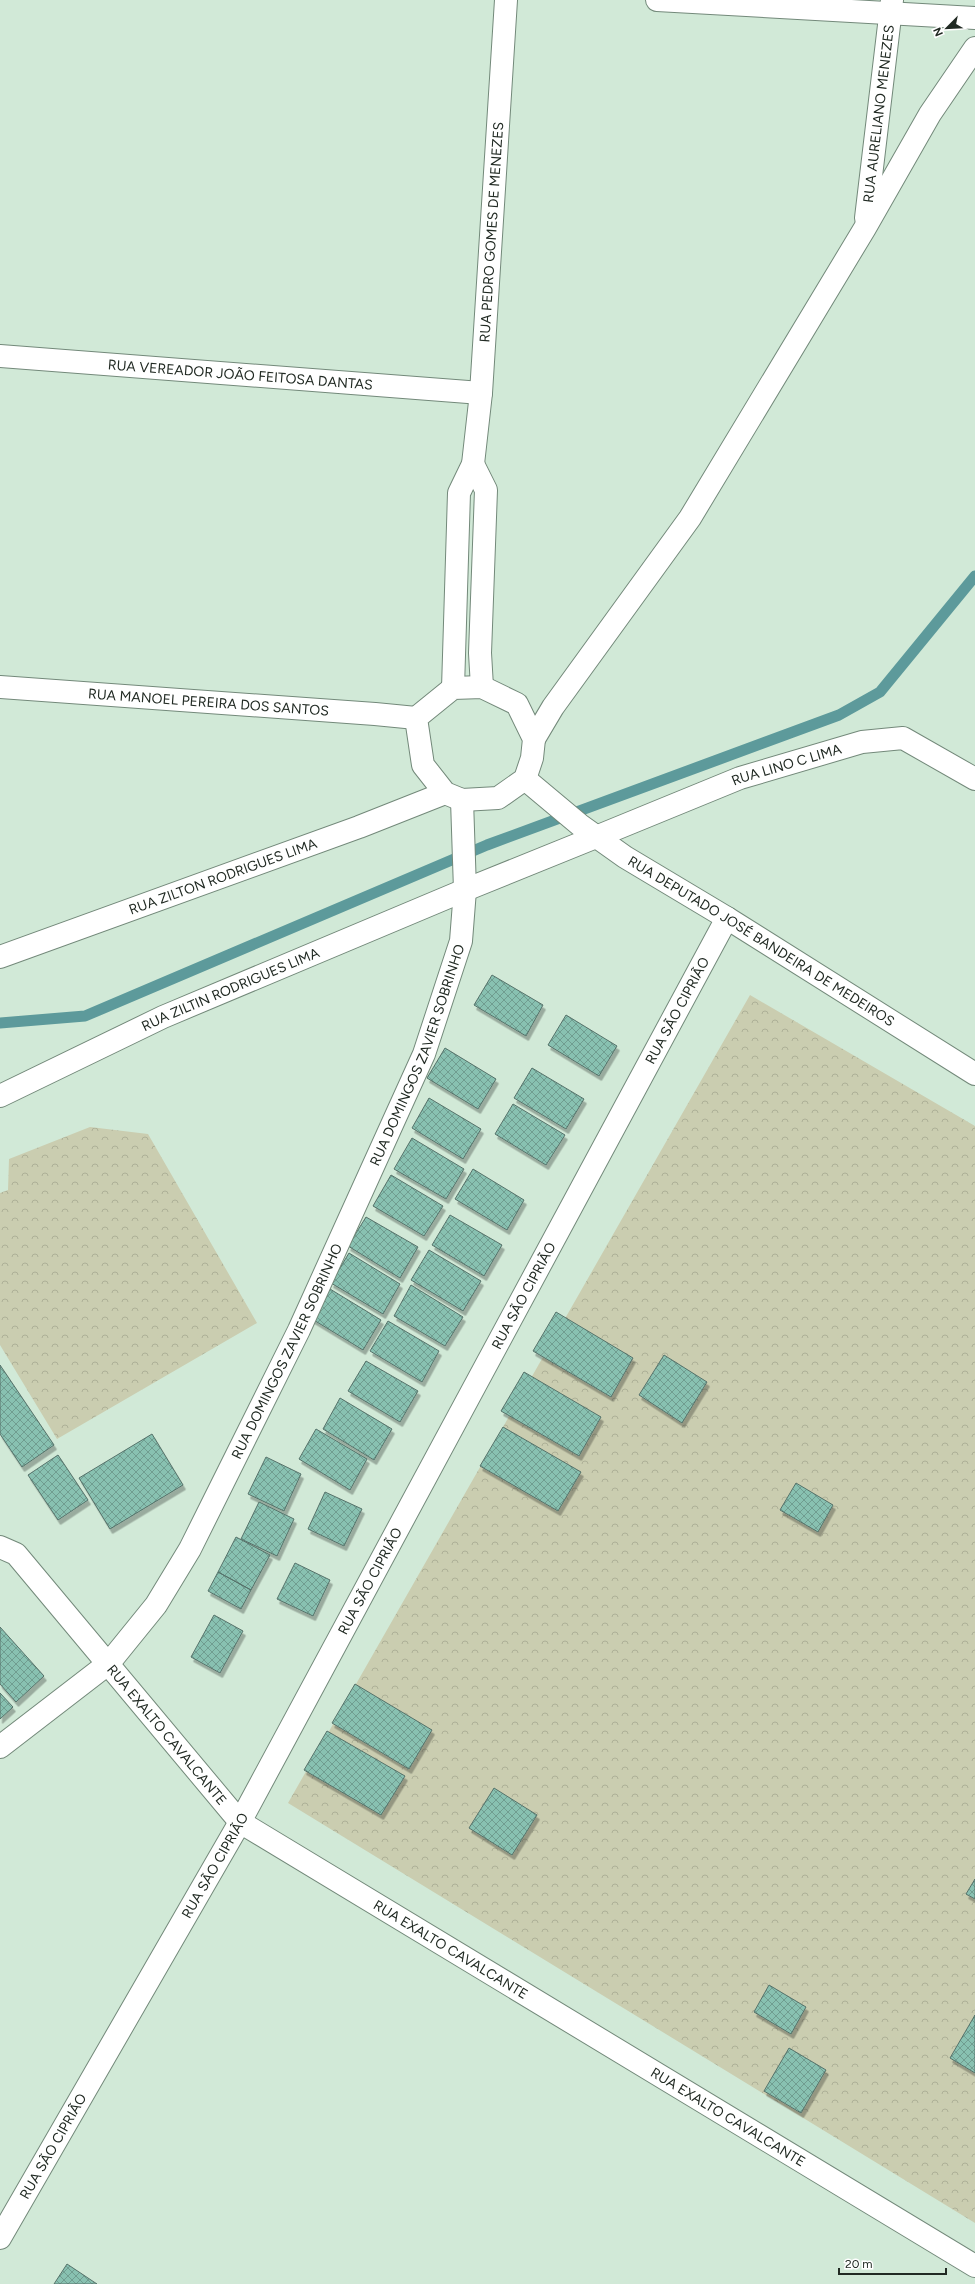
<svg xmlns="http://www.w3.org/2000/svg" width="975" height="2284" font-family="Figtree,sans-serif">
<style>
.forest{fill:url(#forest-crowns)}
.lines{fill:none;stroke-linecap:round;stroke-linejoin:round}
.stream{stroke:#5d9a9b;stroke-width:11}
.building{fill:url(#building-cross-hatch);stroke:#56726a;filter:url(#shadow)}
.minor-casing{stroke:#73897a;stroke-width:24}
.tertiary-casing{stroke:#73897a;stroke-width:24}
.minor{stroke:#fff;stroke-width:22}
.tertiary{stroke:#fff;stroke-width:22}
.labels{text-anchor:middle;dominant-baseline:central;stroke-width:3;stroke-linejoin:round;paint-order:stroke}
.street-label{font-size:14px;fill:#212a23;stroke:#fff}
</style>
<defs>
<pattern id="forest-crowns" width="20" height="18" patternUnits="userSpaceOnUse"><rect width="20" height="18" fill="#cacdb0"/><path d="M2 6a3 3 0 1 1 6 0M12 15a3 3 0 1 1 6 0" fill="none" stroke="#adb097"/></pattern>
<pattern id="building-cross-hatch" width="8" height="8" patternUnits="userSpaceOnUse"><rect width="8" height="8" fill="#88c1b1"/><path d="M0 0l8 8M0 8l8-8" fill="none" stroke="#6f9d90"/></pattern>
<filter id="shadow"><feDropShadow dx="2.5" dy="4.5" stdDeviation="0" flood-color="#0004"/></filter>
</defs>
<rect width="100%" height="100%" fill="#d1e9d7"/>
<!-- forest -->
<path class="forest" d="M750,995L975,1126V2223L288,1803Z
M90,1127L148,1134L257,1323L57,1439L0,1345V1193L8,1190L9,1159Z"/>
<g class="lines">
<!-- stream -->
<path class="stream" d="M0,1023L85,1016L487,845L839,715L880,692L975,576"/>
</g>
<!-- building -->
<path class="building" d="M492,975L543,1005L526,1036L474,1005Z
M566,1015L617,1046L599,1076L548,1045Z
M445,1048L496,1079L478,1109L427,1078Z
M532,1068L584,1099L566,1129L514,1098Z
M429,1098L481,1129L463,1159L412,1128Z
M513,1104L565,1135L546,1165L495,1134Z
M412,1138L464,1169L446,1199L394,1169Z
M473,1169L524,1200L507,1230L455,1199Z
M391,1175L443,1206L424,1236L373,1206Z
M450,1215L502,1245L484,1276L432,1245Z
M366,1217L418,1247L400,1278L348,1246Z
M429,1250L481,1281L463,1311L411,1280Z
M349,1253L400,1284L383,1314L331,1283Z
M411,1285L463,1317L445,1346L394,1316Z
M330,1289L381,1320L363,1350L312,1319Z
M556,1312L633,1358L611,1397L533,1351Z
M388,1321L439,1351L422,1382L370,1351Z
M664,1355L707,1382L682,1423L639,1395Z
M366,1361L418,1391L400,1422L348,1391Z
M0,1365L54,1445L22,1467L0,1434Z
M524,1372L601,1417L579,1456L501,1411Z
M340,1398L392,1429L374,1460L323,1429Z
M503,1427L581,1472L558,1511L480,1466Z
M316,1429L367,1459L350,1490L299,1459Z
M152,1434L183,1485L110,1529L79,1478Z
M58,1455L88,1500L58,1520L28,1475Z
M266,1457L301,1474L284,1511L248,1494Z
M796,1483L833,1505L818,1532L780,1510Z
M325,1492L362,1509L344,1546L308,1529Z
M259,1502L294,1519L277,1556L241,1539Z
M236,1537L270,1555L251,1590L218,1572Z
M295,1563L330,1580L313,1616L277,1599Z
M218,1572L251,1590L241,1609L208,1591Z
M214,1615L243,1631L220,1673L191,1657Z
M0,1627L44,1676L16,1702L0,1684Z
M355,1684L432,1730L409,1769L332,1723Z
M0,1693L13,1707L0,1719Z
M327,1731L405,1776L381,1815L304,1770Z
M494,1788L537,1815L512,1855L469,1828Z
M975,1879V1899L966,1894Z
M769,1985L806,2007L791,2034L754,2012Z
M975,2015V2073L950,2058Z
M789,2048L826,2070L801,2113L764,2091Z
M67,2264L97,2284H54Z"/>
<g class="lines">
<defs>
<g id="minor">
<path d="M657,0L975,18"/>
<path id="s1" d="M866,218L892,0"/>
<path id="s2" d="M0,687L375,714L416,718"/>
<path d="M534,739L553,707L690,518L865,228L930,114L975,48"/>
<path id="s3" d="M596,837L740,778L862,742L903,738L975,779"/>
<path id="s4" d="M0,1547L16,1554L240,1822L975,2266"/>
<path id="s5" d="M0,1747L109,1663L156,1605L190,1549L299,1330L424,1054L461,941L465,890"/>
<path id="s6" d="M0,2238L240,1822L727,918"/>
</g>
<g id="tertiary">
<path id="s7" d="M0,356L481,393"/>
<path d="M473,464L486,490L480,653L482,687"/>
<path d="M482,687L517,704L534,739L532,758L525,779L498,798L462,800L445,793L423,765L416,718L453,688Z"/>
<path id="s8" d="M453,688L459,493L473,464L481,393L506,0"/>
<path id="s9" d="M525,779L580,825L625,857L727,918L975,1074"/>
<path d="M462,800L465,890"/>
<path id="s10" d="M0,957L359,827L445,793"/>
<path id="s11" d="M0,1096L163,1017L465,890L596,837"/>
</g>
</defs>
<!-- minor casing -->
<use href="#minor" class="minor-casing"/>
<!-- tertiary casing -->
<use href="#tertiary" class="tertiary-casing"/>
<!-- minor -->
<use href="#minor" class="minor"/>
<!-- tertiary -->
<use href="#tertiary" class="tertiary"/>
</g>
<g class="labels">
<!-- street labels -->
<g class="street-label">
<text stroke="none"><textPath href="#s1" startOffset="105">RUA AURELIANO MENEZES</textPath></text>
<text stroke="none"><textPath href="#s8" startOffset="460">RUA PEDRO GOMES DE MENEZES</textPath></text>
<text stroke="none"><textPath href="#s7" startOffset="241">RUA VEREADOR JOÃO FEITOSA DANTAS</textPath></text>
<text stroke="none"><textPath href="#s2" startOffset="209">RUA MANOEL PEREIRA DOS SANTOS</textPath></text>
<text stroke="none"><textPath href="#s3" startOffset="204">RUA LINO C LIMA</textPath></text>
<text stroke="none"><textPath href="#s10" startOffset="237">RUA ZILTON RODRIGUES LIMA</textPath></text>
<text stroke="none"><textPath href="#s9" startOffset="287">RUA DEPUTADO JOSÉ BANDEIRA DE MEDEIROS</textPath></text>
<text stroke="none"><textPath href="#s11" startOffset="254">RUA ZILTIN RODRIGUES LIMA</textPath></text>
<text stroke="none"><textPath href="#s6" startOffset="1402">RUA SÃO CIPRIÃO</textPath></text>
<text stroke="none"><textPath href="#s5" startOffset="822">RUA DOMINGOS ZAVIER SOBRINHO</textPath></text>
<text stroke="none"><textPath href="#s6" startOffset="1078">RUA SÃO CIPRIÃO</textPath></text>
<text stroke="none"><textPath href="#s5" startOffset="498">RUA DOMINGOS ZAVIER SOBRINHO</textPath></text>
<text stroke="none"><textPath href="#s6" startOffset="754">RUA SÃO CIPRIÃO</textPath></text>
<text stroke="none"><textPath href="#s4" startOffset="253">RUA EXALTO CAVALCANTE</textPath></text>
<text stroke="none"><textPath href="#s6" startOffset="430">RUA SÃO CIPRIÃO</textPath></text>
<text stroke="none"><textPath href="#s4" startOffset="613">RUA EXALTO CAVALCANTE</textPath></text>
<text stroke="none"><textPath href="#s4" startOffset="937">RUA EXALTO CAVALCANTE</textPath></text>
<text stroke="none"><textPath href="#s6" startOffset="106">RUA SÃO CIPRIÃO</textPath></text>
</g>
</g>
<!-- north arrow -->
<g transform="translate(947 28) rotate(246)" stroke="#ffffff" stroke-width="3" paint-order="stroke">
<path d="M0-3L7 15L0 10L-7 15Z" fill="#212a23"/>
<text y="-6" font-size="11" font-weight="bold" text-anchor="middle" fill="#212a23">N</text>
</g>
<!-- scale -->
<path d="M839 2268v6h107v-6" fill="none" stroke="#212a23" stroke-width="2"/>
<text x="845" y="2268" font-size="12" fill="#212a23" stroke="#ffffff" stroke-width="3" paint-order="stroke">20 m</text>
</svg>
